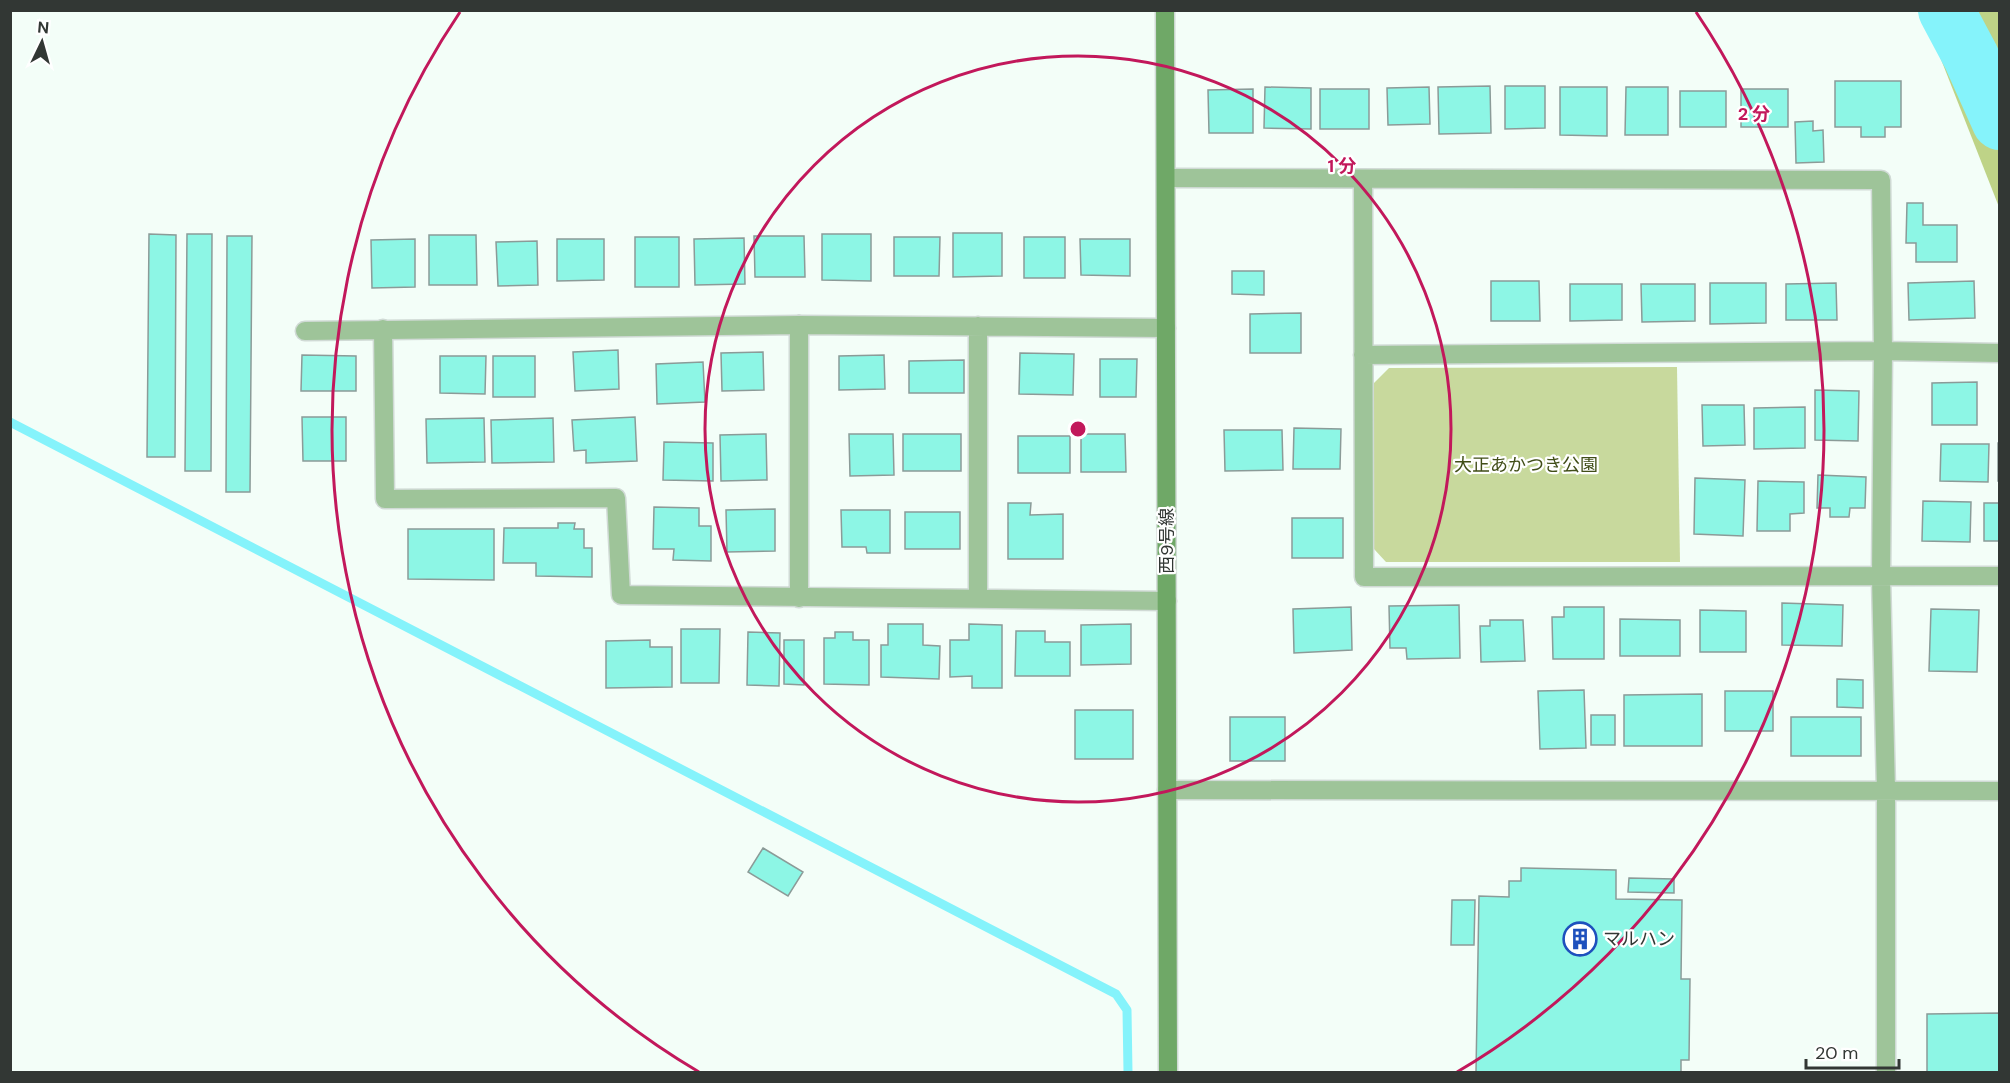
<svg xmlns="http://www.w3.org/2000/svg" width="2010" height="1083" font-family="'DM Sans','Noto Sans JP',sans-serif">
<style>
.green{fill:#c8d99d}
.forest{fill:#bed387}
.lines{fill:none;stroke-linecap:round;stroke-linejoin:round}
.stream{stroke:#85f3fb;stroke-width:9}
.river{stroke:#85f3fb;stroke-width:56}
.building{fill:#8df6e5;stroke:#8b9b98;stroke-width:1.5}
.street-casing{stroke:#d0dad5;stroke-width:21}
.secondary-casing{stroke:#d0dad5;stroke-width:21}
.street{stroke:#9ec499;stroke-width:18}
.secondary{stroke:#6fa867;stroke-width:18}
.ring{fill:none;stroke:#c2185b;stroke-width:3}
.labels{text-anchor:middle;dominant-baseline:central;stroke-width:4.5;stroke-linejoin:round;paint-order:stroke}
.park-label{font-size:18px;fill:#414e18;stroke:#fff}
.street-label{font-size:18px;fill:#323734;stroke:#fff}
.poi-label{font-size:18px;fill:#323734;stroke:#fff;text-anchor:start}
.centre{fill:#c2185b;stroke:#fff;stroke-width:3}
.ring-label{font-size:18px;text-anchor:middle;font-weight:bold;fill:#c2185b;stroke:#fff;stroke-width:4.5;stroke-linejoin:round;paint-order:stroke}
</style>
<rect width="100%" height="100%" fill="#f3fef8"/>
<!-- green -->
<path class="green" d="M1677,367L1680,562H1386L1374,549L1373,384L1389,368Z"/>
<!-- forest -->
<path class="forest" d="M1922,11H1999V207Z"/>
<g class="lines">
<!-- stream -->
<path class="stream" d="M10,422L1116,994L1127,1010L1128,1072"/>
<!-- river -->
<path class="river" d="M1946,10L1971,57L2000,122"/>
</g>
<!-- building -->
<path class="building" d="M1835,81H1901V127H1885V137H1861V127H1835Z
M1490,86L1491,133L1439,134L1438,87Z
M1505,86H1545V128L1505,129Z
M1265,87L1311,88V129L1264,128Z
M1429,87L1430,124L1388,125L1387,88Z
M1560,87H1607V136L1560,135Z
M1626,87H1668V135H1625Z
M1253,89V133H1209L1208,90Z
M1320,89H1369V129H1320Z
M1741,89H1788V127H1741Z
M1680,91H1726V127H1680Z
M1813,121V131L1823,130L1824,162L1796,163L1795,122Z
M1907,203H1923V225H1957V262H1916V243H1906Z
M953,233H1002V276L953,277Z
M149,234L176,235L175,457H147Z
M187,234H212L211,471H185Z
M822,234H871V281L822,280Z
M429,235H476L477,285H429Z
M227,236H252L250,492H226Z
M754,236H804L805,277H755Z
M635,237H679V287H635Z
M894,237H940L939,276H894Z
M1024,237H1065V278H1024Z
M744,238L745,284L695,285L694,239Z
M415,239V287L372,288L371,240Z
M557,239H604V280L557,281Z
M1080,239H1130V276L1081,275Z
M537,241L538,285L498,286L496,242Z
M1232,271H1264V295L1232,294Z
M1491,281H1539L1540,321H1491Z
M1974,281L1975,318L1909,320L1908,283Z
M1710,283H1766V323L1710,324Z
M1836,283L1837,320H1786V284Z
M1570,284H1622V320L1570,321Z
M1641,284H1695V321L1642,322Z
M1301,313V353H1250V314Z
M618,350L619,389L575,391L573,352Z
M763,352L764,390L722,391L721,353Z
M1020,353L1074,354L1073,395L1019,394Z
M302,355L356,356V391H301Z
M884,355L885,389L839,390V356Z
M440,356H486L485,394L440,393Z
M493,356H535V397H493Z
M1100,359H1137L1136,397H1100Z
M964,360V393H909V361Z
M703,362L705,402L657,404L656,364Z
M1977,382V425H1932V383Z
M1815,390L1859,391L1858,441L1815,440Z
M1702,405H1744L1745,445L1703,446Z
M1805,407V448L1754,449V408Z
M302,417H346V461H303Z
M635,417L637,461L586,463V450L574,451L572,420Z
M484,418L485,462L427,463L426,419Z
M553,418L554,462L492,463L491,420Z
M1294,428L1341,429L1340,469H1293Z
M1224,430H1282L1283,470L1225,471Z
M766,434L767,480L721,481L720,435Z
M849,434H893L894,475L850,476Z
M903,434H961V471H903Z
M1081,434H1125L1126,472H1081Z
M1018,436H1070V473H1018Z
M664,442L713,443V481L663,480Z
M1998,443H2000V481H1998Z
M1941,444H1989L1988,482L1940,481Z
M1818,475L1866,477L1865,508H1850L1849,517H1830V508H1817Z
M1695,478L1745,480L1743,536L1694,534Z
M1758,481L1804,482V513L1790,514V531H1757Z
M1923,501L1971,502L1970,542L1922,541Z
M1008,503H1031L1030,515L1063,514V559H1008Z
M1984,503H2000V541H1984Z
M654,507L699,508V526H711V561L673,560L674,549H653Z
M775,509V551L727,552L726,510Z
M841,510H890V553H867L866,547H842Z
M905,512H960V549H905Z
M1292,518H1343V558H1292Z
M558,523H575L574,529H584V548H592V577L536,576V563H503L504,528H558Z
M408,529H494V580L408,579Z
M1782,603L1843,605L1842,646L1782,645Z
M1459,605L1460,658L1407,659L1406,648H1390L1389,606Z
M1351,607L1352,650L1294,653L1293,609Z
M1564,607H1604V659H1553L1552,617H1564Z
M1931,609L1979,610L1977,672L1929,671Z
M1700,610L1746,611V652H1700Z
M1620,619L1680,620V656H1620Z
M1490,620H1523L1525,661L1481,662L1480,626H1490Z
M888,624H923V645L940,646L939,679L881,677V645H888Z
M969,624L1002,625V688H972V676L950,677V640H969Z
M1131,624V664L1081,665V625Z
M681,629H720L719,683H681Z
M1016,631H1045V642H1070V676H1015Z
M748,632L780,633L779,686L747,685Z
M835,632H853V640H869V685L824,684V638H835Z
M650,640V647H672V687L606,688V641Z
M784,640H804V685L784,684Z
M1837,679L1863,680V708L1837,707Z
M1584,690L1586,748L1540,749L1538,691Z
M1725,691H1773V731H1725Z
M1702,694V746H1624V695Z
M1075,710H1133V759H1075Z
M1591,715H1615V745H1591Z
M1230,717H1285V761H1230Z
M1791,717H1861V756H1791Z
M763,848L803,872L788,896L748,872Z
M1521,868L1616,870V899L1682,900L1681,979H1690L1689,1060H1681V1072H1476L1479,896L1509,897V881H1521Z
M1629,878L1674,879V893L1628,892Z
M1452,900H1475L1474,945H1451Z
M2000,1013V1072H1927V1014Z"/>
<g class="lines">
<defs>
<path id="street" d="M1166,178L1881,180L1883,351L1881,578L1886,791V1072
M1363,179L1364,577L2000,576
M799,325V598
M383,329L385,499L616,498L621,595L1167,601
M305,331L799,325L1166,328
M1363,355L1883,351L2000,353
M978,598V326
M1167,790L2000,791"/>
<path id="secondary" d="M1165,10L1168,1072"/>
</defs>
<!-- street casing -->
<use href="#street" class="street-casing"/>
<!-- secondary casing -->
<use href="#secondary" class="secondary-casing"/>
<!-- street -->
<use href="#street" class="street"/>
<!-- secondary -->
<use href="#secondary" class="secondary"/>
</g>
<!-- distance rings -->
<g class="ring">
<circle cx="1078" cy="429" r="373"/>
<path d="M699 1072A746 746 0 0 1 460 12M1696 12A746 746 0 0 1 1457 1072"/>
</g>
<!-- icons -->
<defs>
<symbol id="building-ring" viewBox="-11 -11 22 22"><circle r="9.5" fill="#fff" stroke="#1e50bd" stroke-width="1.5"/><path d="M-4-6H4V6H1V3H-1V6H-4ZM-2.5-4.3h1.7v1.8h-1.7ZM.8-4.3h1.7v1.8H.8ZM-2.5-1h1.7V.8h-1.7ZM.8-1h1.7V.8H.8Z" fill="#1e50bd"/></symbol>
</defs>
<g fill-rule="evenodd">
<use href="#building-ring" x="1561" y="920" width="38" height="38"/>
</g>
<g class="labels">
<!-- park labels -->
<g class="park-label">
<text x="1526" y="465">大正あかつき公園</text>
</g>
<!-- street labels -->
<g class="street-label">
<text transform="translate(1167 541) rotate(-90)">西9号線</text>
</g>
<!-- poi labels -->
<g class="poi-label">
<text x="1603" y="939">マルハン</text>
</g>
</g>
<circle cx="1078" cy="429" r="9" class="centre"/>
<g class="ring-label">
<text x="1754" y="120">2 分</text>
<text x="1342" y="172">1 分</text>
</g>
<!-- border -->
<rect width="2010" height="1083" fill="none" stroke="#323734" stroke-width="24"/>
<!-- north arrow -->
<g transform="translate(42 42) rotate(5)" stroke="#ffffff" stroke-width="4.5" paint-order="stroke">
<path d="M0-4.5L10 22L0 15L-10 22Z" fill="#323734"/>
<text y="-9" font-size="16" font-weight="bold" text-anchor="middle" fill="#323734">N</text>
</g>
<!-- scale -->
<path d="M1806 1059v9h93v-9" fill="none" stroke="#323734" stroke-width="3"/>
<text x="1815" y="1059" font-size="18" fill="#323734" stroke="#ffffff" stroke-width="4.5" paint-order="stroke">20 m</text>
</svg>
